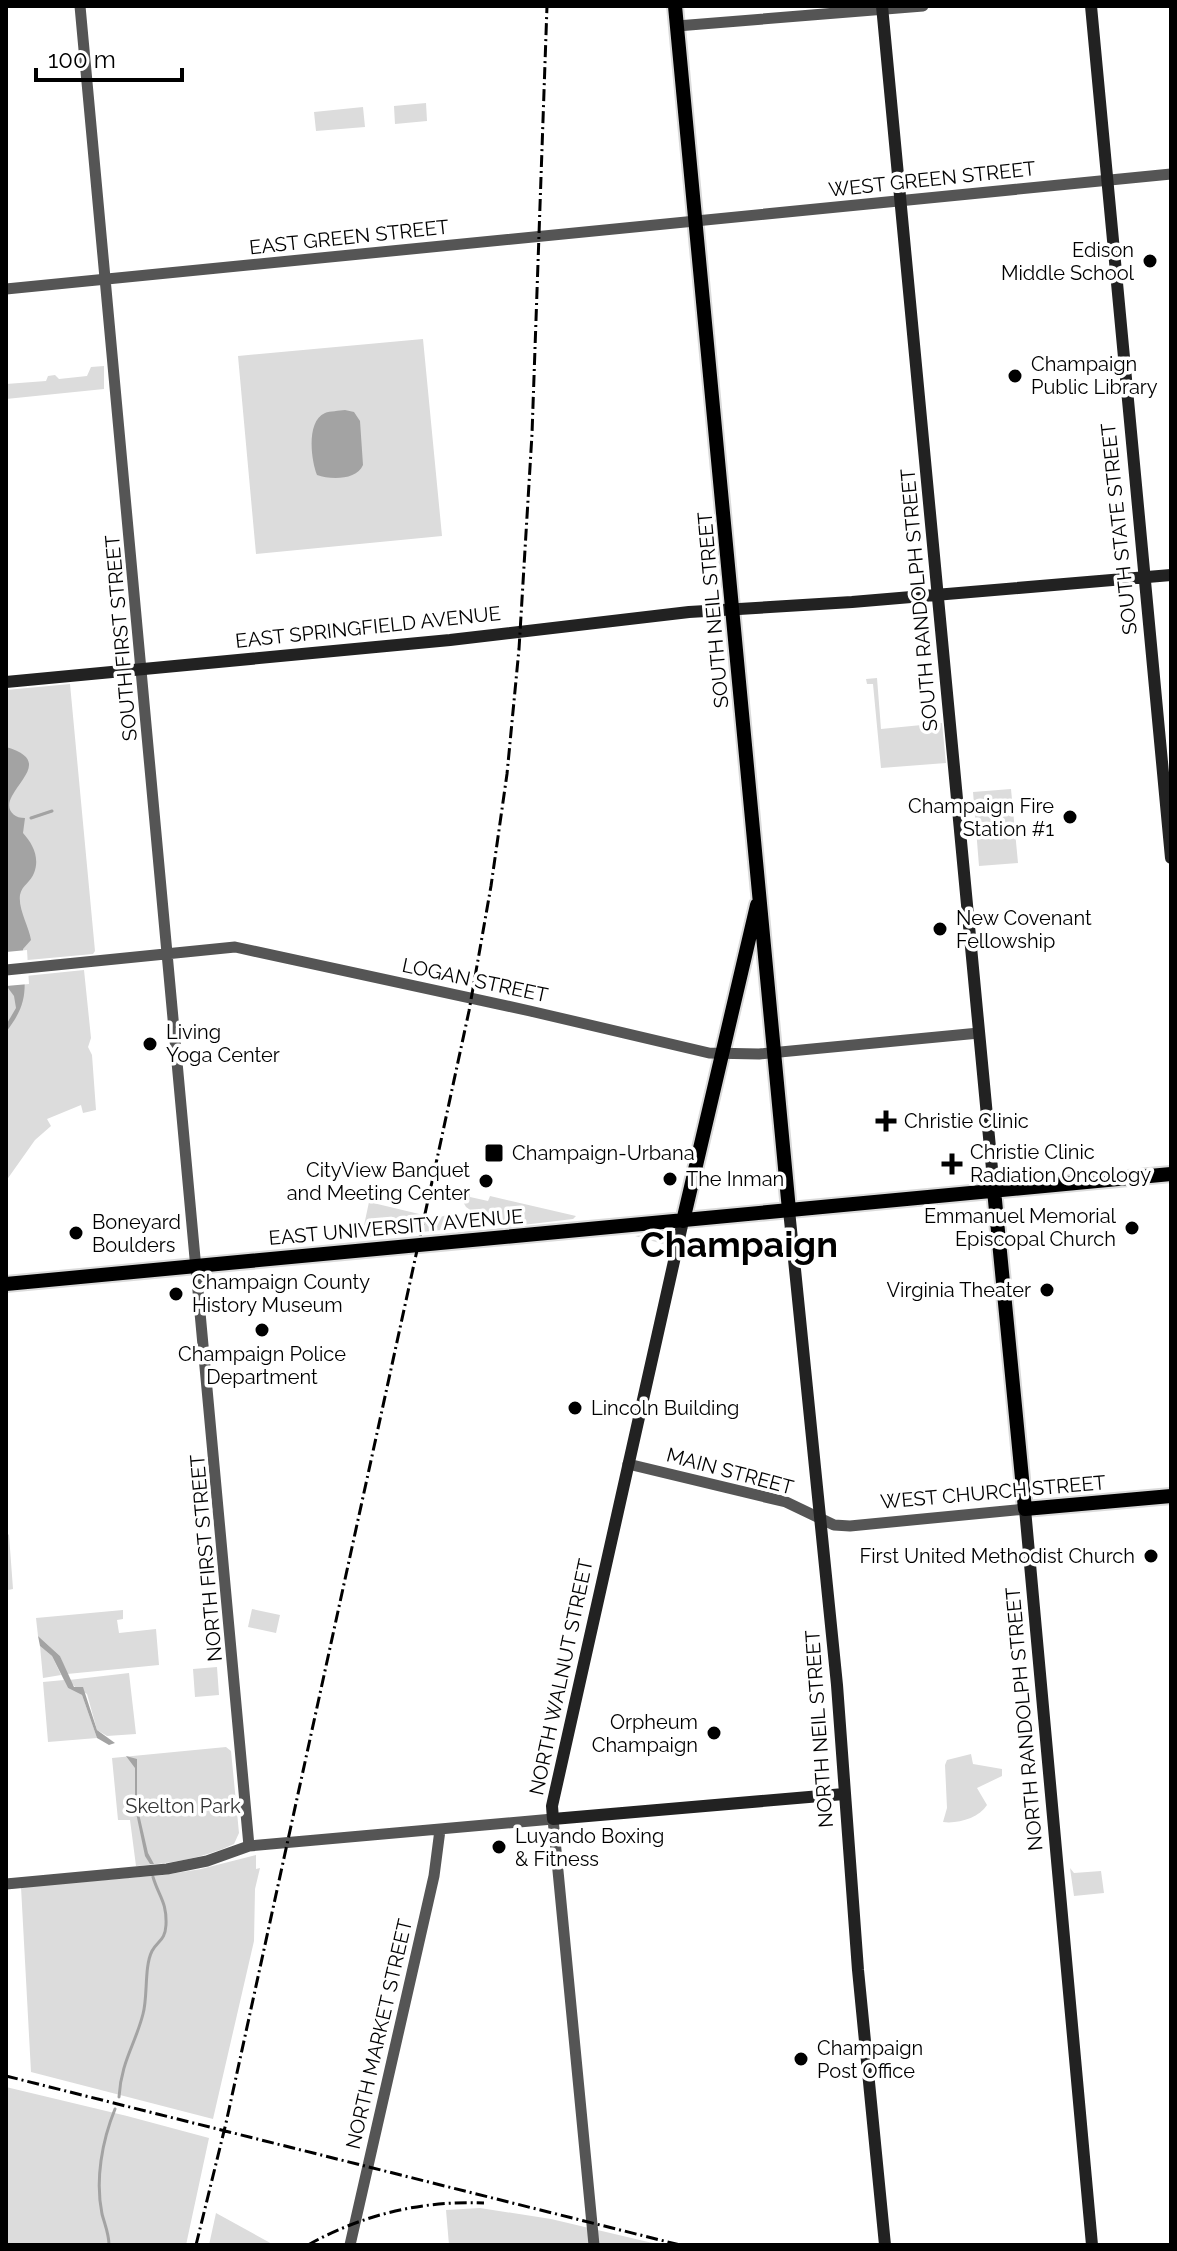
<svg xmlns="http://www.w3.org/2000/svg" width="1177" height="2251" font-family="Raleway,sans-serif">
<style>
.green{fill:#dcdcdc}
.water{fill:#a3a3a3}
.pier{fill:#fff}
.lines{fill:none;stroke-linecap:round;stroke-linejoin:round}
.stream{stroke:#a3a3a3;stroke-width:3}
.primary-casing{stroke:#dbdbdb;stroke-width:18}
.tertiary{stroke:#555;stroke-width:11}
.secondary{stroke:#222;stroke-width:12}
.primary{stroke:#000;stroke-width:14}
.rail{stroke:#000;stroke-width:3;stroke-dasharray:12 4 2 4;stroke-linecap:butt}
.poi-dot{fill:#000;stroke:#fff;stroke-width:3}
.labels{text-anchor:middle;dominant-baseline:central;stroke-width:7;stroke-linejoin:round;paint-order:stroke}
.street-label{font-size:20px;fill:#000;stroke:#fff}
.poi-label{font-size:20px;fill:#000;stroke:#fff;text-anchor:start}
.park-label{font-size:20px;fill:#333;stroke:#fff}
.town-label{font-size:36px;font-weight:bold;fill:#000;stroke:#fff}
</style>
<rect width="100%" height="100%" fill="#fff"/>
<!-- green -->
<path class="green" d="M426,103L427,121L395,124L394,106Z
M363,107L365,127L316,131L314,112Z
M423,339L442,536L256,554L238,356Z
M104,366V389L6,399V384L46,381L48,376L55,375L59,379L87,376L91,367Z
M877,678L881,729L942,723L946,763L881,768L873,684H867L866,679Z
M70,684L95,951L93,954L6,962V690Z
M1011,789L1018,863L979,866L973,792Z
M84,970L91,1038L88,1047L92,1055L96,1110L83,1113L81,1105L47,1119L51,1126L35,1140L6,1181V978Z
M463,1190L470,1191V1197L488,1201L490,1196L576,1216L573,1219L505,1227L493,1226L466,1207L462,1200Z
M369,1202L436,1218L451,1214L472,1227L350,1239V1235L363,1230Z
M670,1232L675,1235L673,1244L670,1246L635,1236Z
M6,1532L9,1535L13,1589L8,1590Z
M252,1609L280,1615L276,1633L248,1627Z
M123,1610V1619L117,1620L119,1633L156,1629L159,1665L67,1674L60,1656L38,1636L36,1618Z
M40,1646L52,1656L61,1675L43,1678Z
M217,1667L219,1695L195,1697L193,1669Z
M129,1673L136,1734L107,1736L97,1730L87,1694L75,1687L69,1680Z
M64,1680L68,1688L82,1695L97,1738L48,1742L43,1682Z
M226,1747L231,1751L239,1833L234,1844C202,1859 171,1863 136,1866L130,1820H118L112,1758Z
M971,1754L973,1764L1002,1769V1776L977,1788L987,1805C979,1818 958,1824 943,1822L947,1808L945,1765L947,1760Z
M256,1855V1869L260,1868L255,1889L254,1941L213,2119L31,2072L21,1887L164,1875L201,1869Z
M1070,1868L1074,1873L1101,1871L1104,1893L1074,1896Z
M6,2087L127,2116L209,2138L186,2245H6Z
M480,2208L551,2219L661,2245H449L446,2210Z
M216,2213L274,2245H209Z"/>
<!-- water -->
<path class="water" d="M345,410L354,412L360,421L363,465C357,480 331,480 317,475C311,460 306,421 325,413C330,411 339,411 345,410Z
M6,747C47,759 23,776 12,796C5,808 12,818 25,818L23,833C33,844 40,858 34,873C31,882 22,885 20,895C18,909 29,927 31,940L23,949C24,987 31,1000 6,1032V1025L16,1008L14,996L8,988V951L6,948Z
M38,1636L60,1656L74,1687H83L97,1730L115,1743L109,1745L97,1738L82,1695L68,1688L52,1656L40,1646Z
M126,1756L137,1759V1805L148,1853L154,1864H150L145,1856L135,1808V1768Z"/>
<!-- pier -->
<path class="pier" d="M27,950L29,984L6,986V952Z"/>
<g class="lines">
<!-- stream -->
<path class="stream" d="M31,818L52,811
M119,2097C121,2062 135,2045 143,2014C148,1996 144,1967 152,1951C158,1940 165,1941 166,1925C167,1902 159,1897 153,1877
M109,2245C109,2234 105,2225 102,2214C95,2180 102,2141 115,2109"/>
<defs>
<path id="primary" d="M675,6L789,1210
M994,1190L1025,1509L1171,1496
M683,1221L757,905
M6,1284L1171,1174"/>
</defs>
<!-- primary casing -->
<use href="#primary" class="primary-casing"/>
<!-- tertiary -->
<path class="tertiary" d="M80,6L249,1846
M677,26L923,6
M6,289L1171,174
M6,970L235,947L530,1011L709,1053L759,1054L979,1033
M628,1464L786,1502L834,1525L850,1526L1025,1509
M6,1884L167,1869L207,1861L249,1846L553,1819L594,2245
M350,2245L434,1876L440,1830"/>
<!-- secondary -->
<path class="secondary" d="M882,6L994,1190
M1091,6L1171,858
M6,682L450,640L689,612L852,602L1171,575
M789,1210L837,1685L858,1970L885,2245
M683,1221L552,1806L553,1819L844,1794
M1025,1509L1092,2245"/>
<!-- primary -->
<use href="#primary" class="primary"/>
<!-- rail -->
<path class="rail" d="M6,2076L680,2245
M196,2245L226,2123L437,1159L469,1011L491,886L507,774L519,649L532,434L547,6
M308,2245C361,2215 423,2200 484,2203"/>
</g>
<!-- markers -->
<g class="poi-dot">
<circle cx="1150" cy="261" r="8"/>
<circle cx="1015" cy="376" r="8"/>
<circle cx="1070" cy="817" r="8"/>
<circle cx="940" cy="929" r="8"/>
<circle cx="150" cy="1044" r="8"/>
<path d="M882 1109h8v8h8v8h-8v8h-8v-8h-8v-8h8z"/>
<rect x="484" y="1143" width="20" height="20" rx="4"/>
<path d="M948 1152h8v8h8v8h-8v8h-8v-8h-8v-8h8z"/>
<circle cx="670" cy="1179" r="8"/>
<circle cx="486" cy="1181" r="8"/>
<circle cx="1132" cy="1228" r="8"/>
<circle cx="76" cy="1233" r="8"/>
<circle cx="1047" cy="1290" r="8"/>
<circle cx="176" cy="1294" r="8"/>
<circle cx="262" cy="1330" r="8"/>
<circle cx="575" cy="1408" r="8"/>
<circle cx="1151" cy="1556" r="8"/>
<circle cx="714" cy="1733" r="8"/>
<circle cx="499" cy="1847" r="8"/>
<circle cx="801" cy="2059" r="8"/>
</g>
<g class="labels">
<!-- street labels -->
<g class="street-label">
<text transform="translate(932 179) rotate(-6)">WEST GREEN STREET</text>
<text transform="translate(349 237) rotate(-6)">EAST GREEN STREET</text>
<text transform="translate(1119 529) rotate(-96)">SOUTH STATE STREET</text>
<text transform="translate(919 600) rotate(-95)">SOUTH RANDOLPH STREET</text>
<text transform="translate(713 610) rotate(-95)">SOUTH NEIL STREET</text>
<text transform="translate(368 627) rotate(-6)">EAST SPRINGFIELD AVENUE</text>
<text transform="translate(121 638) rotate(-95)">SOUTH FIRST STREET</text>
<text transform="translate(475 980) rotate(12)">LOGAN STREET</text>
<text transform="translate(396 1227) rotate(-5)">EAST UNIVERSITY AVENUE</text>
<text transform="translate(730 1471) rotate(15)">MAIN STREET</text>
<text transform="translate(993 1492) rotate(-5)">WEST CHURCH STREET</text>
<text transform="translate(206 1558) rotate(-95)">NORTH FIRST STREET</text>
<text transform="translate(561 1677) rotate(-78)">NORTH WALNUT STREET</text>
<text transform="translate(1024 1719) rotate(-95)">NORTH RANDOLPH STREET</text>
<text transform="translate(819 1729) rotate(-94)">NORTH NEIL STREET</text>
<text transform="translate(379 2034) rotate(-77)">NORTH MARKET STREET</text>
</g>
<!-- poi labels -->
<g class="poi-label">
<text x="1134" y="250" text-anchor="end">Edison<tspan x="1134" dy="23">Middle School</tspan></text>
<text x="1031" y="364">Champaign<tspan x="1031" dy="23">Public Library</tspan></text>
<text x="1054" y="806" text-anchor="end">Champaign Fire<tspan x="1054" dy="23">Station #1</tspan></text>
<text x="956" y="918">New Covenant<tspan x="956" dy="23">Fellowship</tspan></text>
<text x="166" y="1032">Living<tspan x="166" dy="23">Yoga Center</tspan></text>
<text x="904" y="1121">Christie Clinic</text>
<text x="970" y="1152">Christie Clinic<tspan x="970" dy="23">Radiation Oncology</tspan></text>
<text x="512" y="1153">Champaign-Urbana</text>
<text x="470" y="1170" text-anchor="end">CityView Banquet<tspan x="470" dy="23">and Meeting Center</tspan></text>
<text x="686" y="1179">The Inman</text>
<text x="1116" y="1216" text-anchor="end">Emmanuel Memorial<tspan x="1116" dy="23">Episcopal Church</tspan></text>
<text x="92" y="1222">Boneyard<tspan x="92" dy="23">Boulders</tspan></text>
<text x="192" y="1282">Champaign County<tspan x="192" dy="23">History Museum</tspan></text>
<text x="1031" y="1290" text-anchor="end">Virginia Theater</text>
<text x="262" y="1354" text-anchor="middle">Champaign Police<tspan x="262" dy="23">Department</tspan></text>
<text x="591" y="1408">Lincoln Building</text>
<text x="1135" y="1556" text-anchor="end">First United Methodist Church</text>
<text x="698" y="1722" text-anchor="end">Orpheum<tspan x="698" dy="23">Champaign</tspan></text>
<text x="515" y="1836">Luyando Boxing<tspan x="515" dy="23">&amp; Fitness</tspan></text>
<text x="817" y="2048">Champaign<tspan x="817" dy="23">Post Office</tspan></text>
</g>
<!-- park labels -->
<g class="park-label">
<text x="183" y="1806">Skelton Park</text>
</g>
<!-- town labels -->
<g class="town-label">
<text x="739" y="1244">Champaign</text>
</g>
</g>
<!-- border -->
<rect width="1177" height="2251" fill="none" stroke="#000000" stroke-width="16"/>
<!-- scale -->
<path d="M36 68v12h146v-12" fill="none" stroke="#000000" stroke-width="4"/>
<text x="48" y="68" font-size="24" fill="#000000" stroke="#ffffff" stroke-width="6" paint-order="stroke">100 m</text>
</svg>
